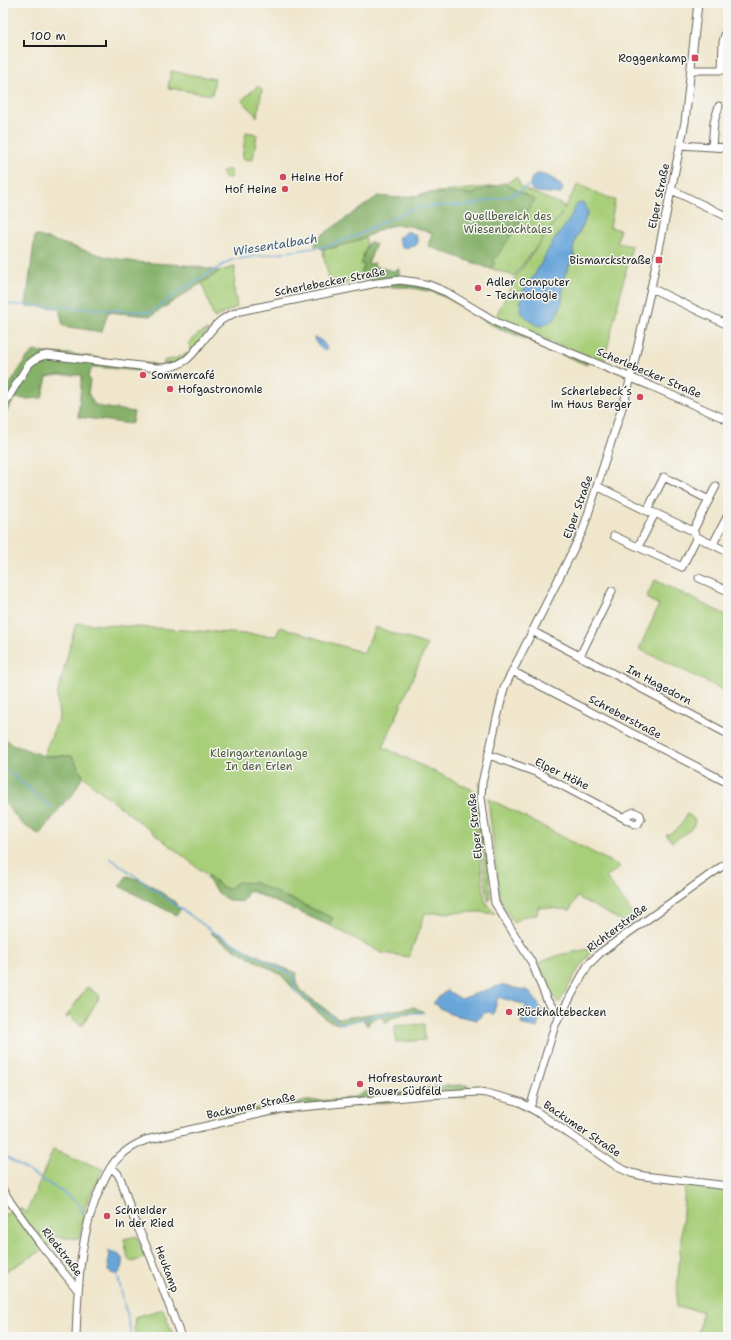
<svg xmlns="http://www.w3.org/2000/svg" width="731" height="1340" font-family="'Shantell Sans',sans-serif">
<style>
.green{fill:#a7ce79;stroke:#62754a}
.forest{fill:#85b169;stroke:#506642}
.water{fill:#68a5d9;stroke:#42607a}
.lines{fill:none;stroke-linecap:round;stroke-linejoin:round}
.stream{stroke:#68a5d9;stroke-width:1.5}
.minor-casing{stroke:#66635a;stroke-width:9}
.minor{stroke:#fff;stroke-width:7}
.poi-dot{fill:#d1495b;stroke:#f6f6f2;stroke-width:1.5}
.labels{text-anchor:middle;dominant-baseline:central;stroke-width:3;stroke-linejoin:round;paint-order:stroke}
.poi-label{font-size:11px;fill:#1c1c1c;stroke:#f6f6f2;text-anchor:start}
.street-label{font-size:11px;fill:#1c1c1c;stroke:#f6f6f2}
.park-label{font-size:11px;fill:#4d5a3d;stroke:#f6f6f2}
.water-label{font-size:12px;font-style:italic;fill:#3e5a71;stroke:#f6f6f2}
</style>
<rect width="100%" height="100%" fill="#f6f6f2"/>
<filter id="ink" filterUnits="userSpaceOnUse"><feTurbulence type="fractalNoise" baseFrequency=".025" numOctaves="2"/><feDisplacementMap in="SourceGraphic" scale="8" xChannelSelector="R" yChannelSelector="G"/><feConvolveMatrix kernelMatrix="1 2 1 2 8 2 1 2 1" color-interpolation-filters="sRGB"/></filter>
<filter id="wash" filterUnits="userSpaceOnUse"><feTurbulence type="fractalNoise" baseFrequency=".012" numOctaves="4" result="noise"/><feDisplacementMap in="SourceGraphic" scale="16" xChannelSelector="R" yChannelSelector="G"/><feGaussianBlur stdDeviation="0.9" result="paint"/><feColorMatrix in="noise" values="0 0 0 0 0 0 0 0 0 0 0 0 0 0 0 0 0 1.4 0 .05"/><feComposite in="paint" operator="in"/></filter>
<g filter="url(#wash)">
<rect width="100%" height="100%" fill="#efe6cc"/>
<!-- green -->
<path class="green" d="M171,71L215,79L212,95L168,88Z
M258,86L262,90L257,117L242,100Z
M246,132L257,134L253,160L242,159Z
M222.5 174a4.5 4.5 0 1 1 9 0a4.5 4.5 0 1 1-9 0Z
M516,177L522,188L565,206L564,209L578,184L599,194L615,200L610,227L620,230L617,243L632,246L604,362L556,344L496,316L516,276L562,213L514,276L463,259L420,194L498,186L507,183Z
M365,237C369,247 363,254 362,264L365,265V279L331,287L324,258L323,249L333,248Z
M235,267L234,290L237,307L214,318L202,283L220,271Z
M209,330L193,351L190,348L189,344C194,337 200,332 209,330Z
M186,353L188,355L173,364H163L165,360L175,359Z
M655,580L728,616V692L639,649L659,605L646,598Z
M76,623L276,636L280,627L364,653L375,627L427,645L383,747L475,791L474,808L485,901L495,914L479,912L425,913L409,957L382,953L333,927L235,884L228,889L221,886L94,786L83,776L72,756H43L59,718L57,696Z
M480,782L491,899L488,901L477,816V805Z
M488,798L619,866L620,867L606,877L637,919L629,925L577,897L570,910L538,907L537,915L524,916L514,923L500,901Z
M688,814L695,820C695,830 680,836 672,842L666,835C679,830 680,827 686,815Z
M594,948L576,973L559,1003L552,995L539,963L559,955Z
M87,987L100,996L82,1026L70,1016L67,1018L66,1017Z
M424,1024L425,1040L396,1042L395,1026Z
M53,1150L103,1169L86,1204L79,1239L56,1237L48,1247L3,1273V1215L21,1208L26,1214Z
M685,1185L728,1190V1337H698L702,1311L676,1307Z
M137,1236L145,1257L132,1262L128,1259L124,1239Z
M163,1309L173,1335L167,1337H136L134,1328L135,1317Z"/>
<!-- forest -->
<path class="forest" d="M504,183L535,200L493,262L495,263L491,269L428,246L432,233C421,230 410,225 399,225C387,224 374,233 364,238C351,243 336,248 322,249L314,245L322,235L378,196L398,198L434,193L471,194Z
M35,235L107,257L136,262L185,265L220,271L151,316L108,312L102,332L63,326L59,308L26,306Z
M369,242L376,244L368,264L375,263L374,266L393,271L399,269V277C390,278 371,282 364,279L361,272L365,265L361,264L363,256Z
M393,282L409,283L432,288L588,362L587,365L492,325L449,299L433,292L407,287H377L379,285Z
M34,351L45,353L71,354L119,361L154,364L153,372L96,367L92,368L88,376L90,381L88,393L94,404L102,407L134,412L132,423L131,424L78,417L82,375H58L47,377L42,398L26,399L15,398L3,418V395L28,356Z
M3,737L12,744L43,756H72L83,776L71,798L66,800L40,835L22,824L3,801Z
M208,875L221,886L228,889L238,882L256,883L333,918L329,925L249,890L243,901C224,904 217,892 207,878Z
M127,876L146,882L175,902L180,910L176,915L119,886Z
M210,932L279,966L297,973L296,983L301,991L338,1019L414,1007L424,1012C410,1012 395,1014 385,1023L382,1017L372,1019L367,1026L363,1019L338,1024L327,1020L302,998L281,975L219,940Z
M468,1085L466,1097H436L341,1107L308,1108L160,1132L159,1130L209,1121L268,1105L283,1107L306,1101L338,1100L354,1097L370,1090C392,1098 404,1092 425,1088C439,1086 453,1085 468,1085Z"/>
<!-- water -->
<path class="water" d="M537,174C547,174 559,181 563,189L560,194L538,192L532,190C529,183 530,177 537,174Z
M583,202L588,212L584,223L576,238L573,250L574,255L564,277L562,303L555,319L542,326L536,325L529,320L520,311L522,293L526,285L534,276L552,243L568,222L577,204Z
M407,231L416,235L418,243L415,246L404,248L401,247L398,238Z
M314,338C320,338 325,343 327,349L323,350C320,348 314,341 314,338Z
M501,985L529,991L542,1009L537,1028L521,1024L526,1005L498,997L493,1015L490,1012L484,1013L477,1020L450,1014L433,1003L447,990L461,999Z
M110,1250C113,1254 114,1252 119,1255C126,1260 123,1269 118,1274H115L109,1271L108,1261L110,1254L108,1251Z"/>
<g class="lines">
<!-- stream -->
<path class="stream" d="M3,304L151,312L186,287L231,260L328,246L361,234L372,227L417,207L470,205L511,195L530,185
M3,767L52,808
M110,858L215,933L292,975L295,991L342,1024L387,1013H423
M3,1155L70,1197L80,1205L81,1210L83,1213
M117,1273L132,1337"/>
</g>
</g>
<g filter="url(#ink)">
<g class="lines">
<defs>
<path id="minor" d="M691,70H728
M722,70L723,42L728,25
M680,145L728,148
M712,147L714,122L719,106
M672,190L728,217
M651,288L728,325
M3,406L28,365C34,359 39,356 47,355L157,368C194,368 196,344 218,323C224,317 232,314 240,311L377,283L400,280L415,282L429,285L446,292L498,323L651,386L728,420
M597,486L647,511L655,513L693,531L697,537L728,552
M647,511L664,477L709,500
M655,513L638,547L682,567L697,537
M693,531L716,486
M614,536L638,547
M713,544L728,515
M699,578L728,591
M532,631L728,734
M580,656L612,591
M512,671L728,783
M489,755L538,773L635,824H638L641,818L640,815L634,812L623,817
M560,1014L553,1008L547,1000L532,963L495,903L481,797L482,783L504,688L583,530L628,389L651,288L685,122L698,3
M530,1108L555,1025L588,965L600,953L728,862
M111,1167L118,1174L121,1180L132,1214L151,1257L181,1337
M3,1190L11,1203L42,1246L77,1289
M76,1337C78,1285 79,1232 102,1184C106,1175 112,1163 120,1156C128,1149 136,1144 146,1140L280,1109L426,1095L478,1092L486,1093L520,1102L537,1112L618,1167L631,1173L644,1176L728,1186"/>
</defs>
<!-- minor casing -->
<use href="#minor" class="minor-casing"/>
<!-- minor -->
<use href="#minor" class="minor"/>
</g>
</g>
<!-- markers -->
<g class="poi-dot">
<rect x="691" y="54" width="8" height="8" rx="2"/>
<circle cx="283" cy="177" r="4"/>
<circle cx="285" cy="189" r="4"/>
<rect x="655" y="256" width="8" height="8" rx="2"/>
<circle cx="478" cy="288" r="4"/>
<circle cx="143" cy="375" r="4"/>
<circle cx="170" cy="389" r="4"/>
<circle cx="640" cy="397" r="4"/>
<circle cx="509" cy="1012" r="4"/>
<circle cx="360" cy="1084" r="4"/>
<circle cx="107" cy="1216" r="4"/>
</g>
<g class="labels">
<!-- poi labels -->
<g class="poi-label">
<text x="687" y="58" text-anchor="end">Roggenkamp</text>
<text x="291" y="177">Heine Hof</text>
<text x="277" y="189" text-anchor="end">Hof Heine</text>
<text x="651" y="260" text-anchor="end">Bismarckstraße</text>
<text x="486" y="282">Adler Computer<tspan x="486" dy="13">- Technologie</tspan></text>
<text x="151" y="375">Sommercafé</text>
<text x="178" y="389">Hofgastronomie</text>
<text x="632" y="391" text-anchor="end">Scherlebeck´s<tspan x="632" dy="13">im Haus Berger</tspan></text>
<text x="517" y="1012">Rückhaltebecken</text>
<text x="368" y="1078">Hofrestaurant<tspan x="368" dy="13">Bauer Südfeld</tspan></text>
<text x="115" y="1210">Schneider<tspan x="115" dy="13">in der Ried</tspan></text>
</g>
<!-- street labels -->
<g class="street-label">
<text transform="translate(659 196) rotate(-78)">Elper Straße</text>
<text transform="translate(330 282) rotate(-11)">Scherlebecker Straße</text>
<text transform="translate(649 373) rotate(23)">Scherlebecker Straße</text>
<text transform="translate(578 507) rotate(-70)">Elper Straße</text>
<text transform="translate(659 685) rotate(28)">Im Hagedorn</text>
<text transform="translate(625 717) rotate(28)">Schreberstraße</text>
<text transform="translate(562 774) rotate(26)">Elper Höhe</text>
<text transform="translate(475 826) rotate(-96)">Elper Straße</text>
<text transform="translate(617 928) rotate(-37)">Richterstraße</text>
<text transform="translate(251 1106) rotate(-12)">Backumer Straße</text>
<text transform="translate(582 1129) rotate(34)">Backumer Straße</text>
<text transform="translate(62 1252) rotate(52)">Riedstraße</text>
<text transform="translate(167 1269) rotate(69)">Heukamp</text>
</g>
<!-- park labels -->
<g class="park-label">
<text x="508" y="216">Quellbereich des<tspan x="508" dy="13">Wiesenbachtales</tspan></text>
<text x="259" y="753">Kleingartenanlage<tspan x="259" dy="13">In den Erlen</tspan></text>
</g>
<!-- water labels -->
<g class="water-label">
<text transform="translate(275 245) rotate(-9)">Wiesentalbach</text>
</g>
</g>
<!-- margin -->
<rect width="731" height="1340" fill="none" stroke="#f6f6f2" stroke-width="16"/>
<!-- scale -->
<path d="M24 40v6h82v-6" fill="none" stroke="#1c1c1c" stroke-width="2"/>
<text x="30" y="40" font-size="12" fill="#1c1c1c" stroke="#f6f6f2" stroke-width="3" paint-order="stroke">100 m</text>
</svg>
